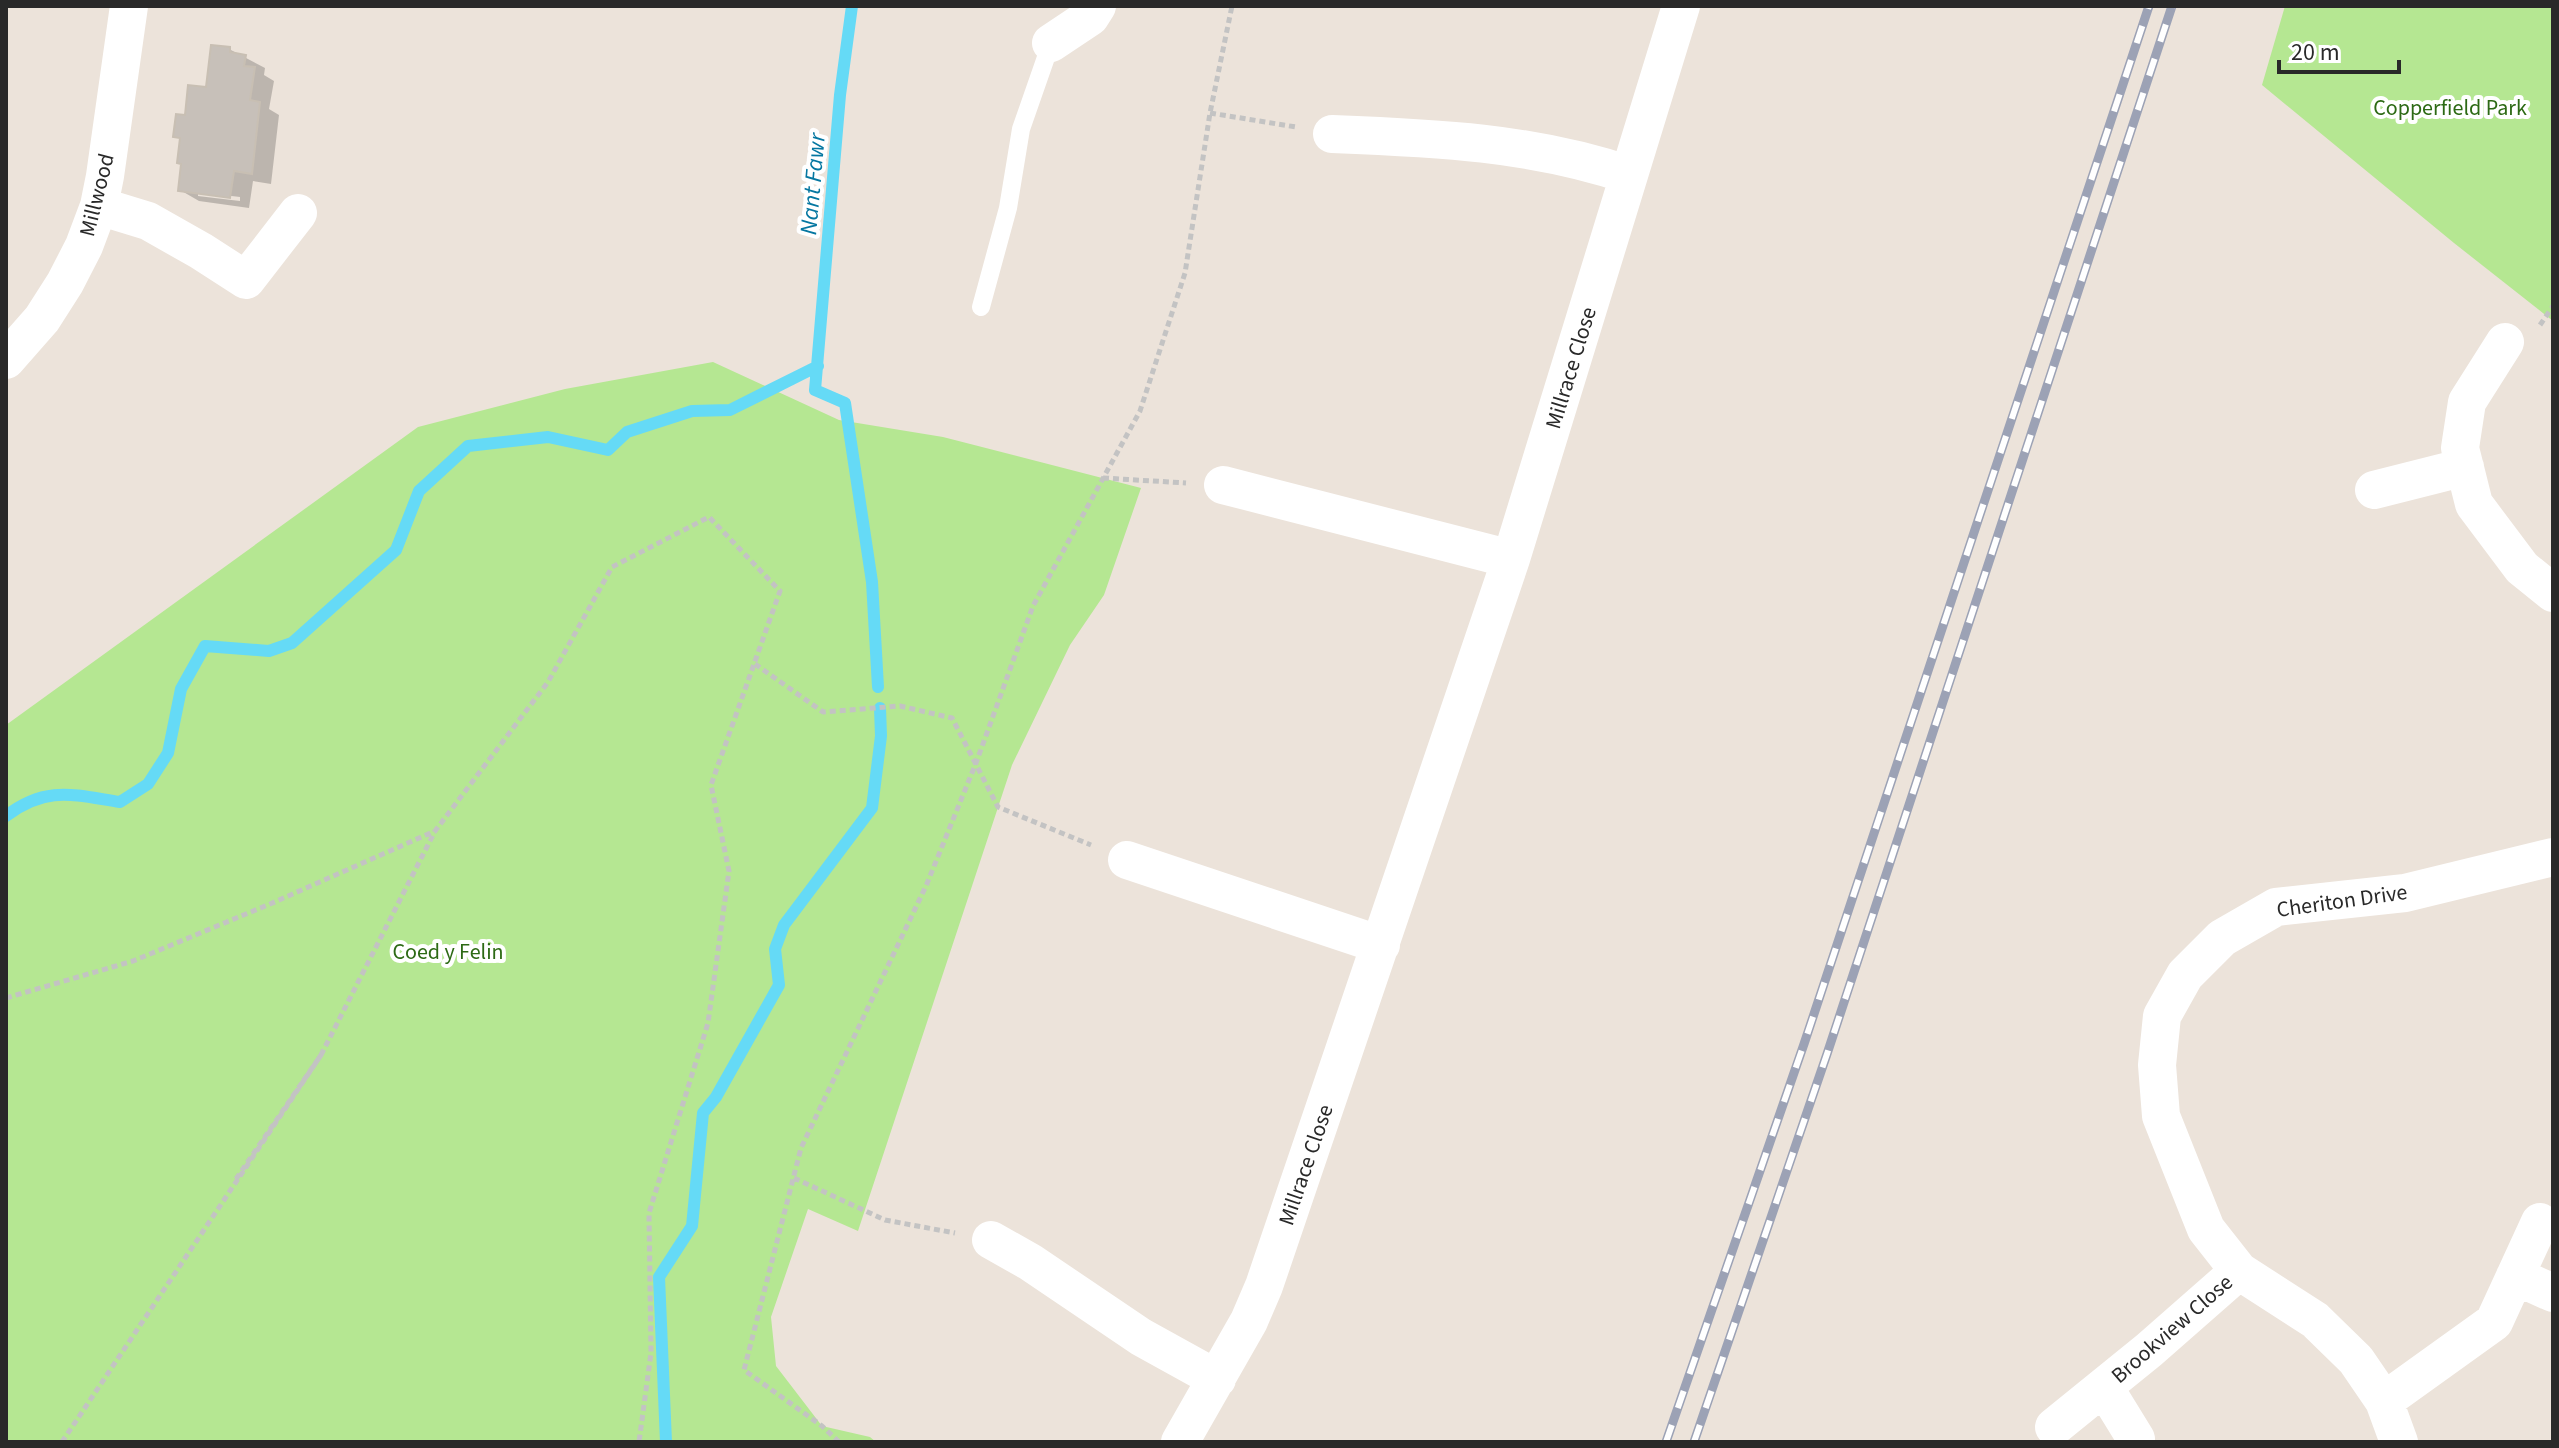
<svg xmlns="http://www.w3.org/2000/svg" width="2559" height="1448" font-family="'Source Sans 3',sans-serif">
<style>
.green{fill:#b5e792}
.shadow{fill:#0003;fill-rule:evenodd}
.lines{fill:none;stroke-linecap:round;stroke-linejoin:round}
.stream{stroke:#65daf6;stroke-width:12}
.building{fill:#c7c0b9;stroke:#c8bfb3;stroke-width:2}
.path{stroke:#c3c3c3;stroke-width:5;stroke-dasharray:6 4;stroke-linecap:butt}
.lane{stroke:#fff;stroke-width:18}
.street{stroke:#fff;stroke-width:38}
.rail-casing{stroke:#9ca2b5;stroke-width:9}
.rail{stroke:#fff;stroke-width:6;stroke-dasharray:18;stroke-linecap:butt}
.labels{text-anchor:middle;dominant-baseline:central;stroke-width:8;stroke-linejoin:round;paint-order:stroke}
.park-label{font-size:22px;fill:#2d6a15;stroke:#fff}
.street-label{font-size:22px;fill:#292929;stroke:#fff}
.water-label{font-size:24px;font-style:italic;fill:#0577a1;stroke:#fff}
</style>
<rect width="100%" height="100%" fill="#ece3da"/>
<!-- green -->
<path class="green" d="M2285,6H2553V321L2454,243L2262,85Z
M713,362L839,420L943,437L1141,488L1104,595L1070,645L1012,765L858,1231L808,1209L771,1317L776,1366L822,1426L870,1437L876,1442H6V725L418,427L565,389Z"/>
<!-- shadow -->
<path class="shadow" d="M229,49L265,68L264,75L274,81L269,109L279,115L271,184L253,181L249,208L199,201L180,190L182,139L175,135L208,89ZM198,192L240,197V201L198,196Z"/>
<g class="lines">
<!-- stream -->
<path class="stream" d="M852,6L840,95L815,390L845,403L872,582L878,687
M6,816C46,785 74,795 120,802L148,784L168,753L181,689L205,646L269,651L292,643L396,550L419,491L468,446L548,437L608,450L627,432L692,411L730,410L818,366
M666,1442L659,1277L692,1226L703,1113L716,1097L779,985L775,949L784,925L872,808L881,736L880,708"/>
</g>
<!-- building -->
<path class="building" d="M211,45L230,47V52L246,55L244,66L255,67L250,100L260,102L252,174L234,171L230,198L178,191L181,164L177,163L180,138L173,137L176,114L185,115L188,85L206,87Z"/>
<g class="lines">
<!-- path -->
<path class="path" d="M1210,113L1296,127
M2540,325L2553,306
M1103,478L1186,483
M755,664L823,712L900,706L952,718L998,807L1091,845
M6,998L133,961L270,904L435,831L548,682L612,567L709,517L780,591L711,785L729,871L708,1023L649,1213L651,1353L639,1442
M321,1055L435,831
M794,1178L885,1220L955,1233
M62,1442L321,1055L234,1182
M839,1442L822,1426L744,1370L801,1148L926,886L976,763L1033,606L1140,411L1185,273L1210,113L1232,6"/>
<!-- lane -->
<path class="lane" d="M981,307L1008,208L1021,129L1051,43"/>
<!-- street -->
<path class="street" d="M1051,43L1090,17L1097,6
M1332,134C1434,138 1532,142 1629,175
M99,206L148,221L201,251L246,280L298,213
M2505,342L2467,402L2460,448L2474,504L2522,568L2553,593
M6,360L42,319L65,283L84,246L99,206L105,176L129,6
M1223,485L1511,559
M2374,490L2465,467
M1127,860L1381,945
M991,1240L1030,1262L1141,1337L1217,1379
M2515,1276L2553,1293
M2104,1387L2136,1439
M2384,1401L2494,1322L2540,1222
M2054,1427L2149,1350L2239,1271
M1180,1442L1249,1321L1264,1286L1511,559L1681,6
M2399,1442L2384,1401L2356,1360L2315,1320L2239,1271L2206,1229L2161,1116L2157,1065L2162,1016L2185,975L2222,938L2276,907L2405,893L2553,857"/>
<defs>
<path id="rail" d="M1666,1442L1804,1044L2149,6
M1694,1442L1827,1054L2172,6"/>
</defs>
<!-- rail casing -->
<use href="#rail" class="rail-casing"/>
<!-- rail -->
<use href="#rail" class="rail"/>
</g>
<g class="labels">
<!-- park labels -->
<g class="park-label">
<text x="2450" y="108">Copperfield Park</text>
<text x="448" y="952">Coed y Felin</text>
</g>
<!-- street labels -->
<g class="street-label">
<text transform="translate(97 195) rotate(-76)">Millwood</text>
<text transform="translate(1571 368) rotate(-73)">Millrace Close</text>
<text transform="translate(2342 901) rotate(-8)">Cheriton Drive</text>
<text transform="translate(1306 1165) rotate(-71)">Millrace Close</text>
<text transform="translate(2172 1329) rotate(-41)">Brookview Close</text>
</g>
<!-- water labels -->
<g class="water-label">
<text transform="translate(813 184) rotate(-85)">Nant Fawr</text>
</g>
</g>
<!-- border -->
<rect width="2559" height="1448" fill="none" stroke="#292929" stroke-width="16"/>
<!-- scale -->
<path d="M2279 60v12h120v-12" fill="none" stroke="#292929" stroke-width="4"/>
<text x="2291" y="60" font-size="24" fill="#292929" stroke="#ffffff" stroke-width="6" paint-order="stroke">20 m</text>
</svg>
